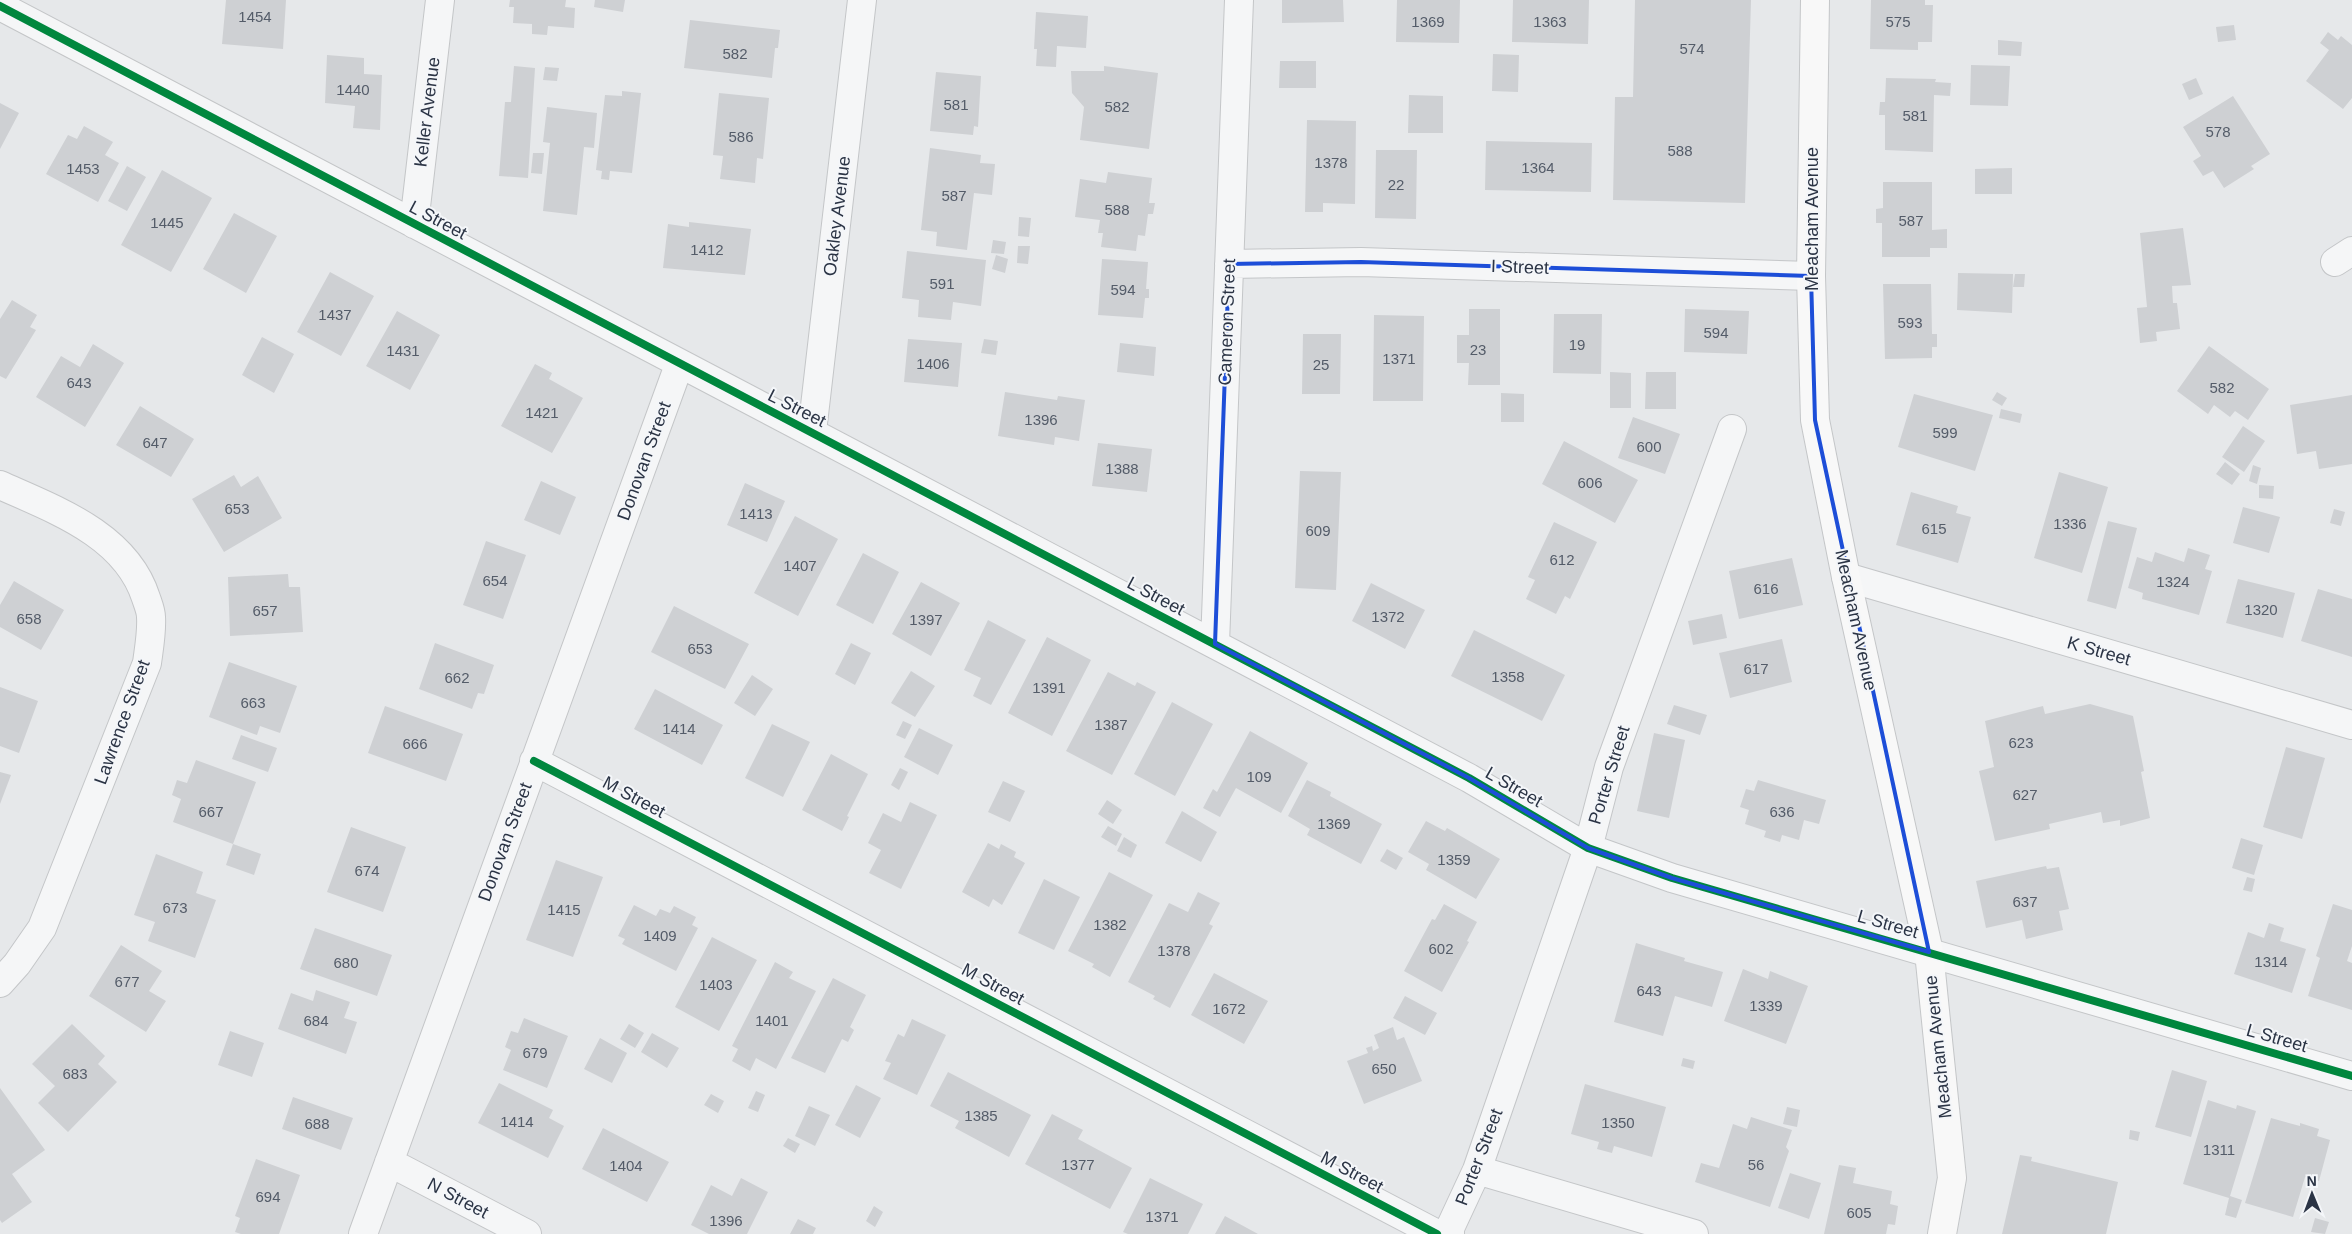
<svg xmlns="http://www.w3.org/2000/svg" width="2352" height="1234" font-family="Arial,sans-serif">
<style>
.building{fill:#ced0d3}
.lines{fill:none;stroke-linecap:round;stroke-linejoin:round}
.street-casing{stroke:#c4c6c8;stroke-width:30}
.secondary-casing{stroke:#c4c6c8;stroke-width:30}
.street{stroke:#f5f6f7;stroke-width:28}
.secondary{stroke:#f8f8f8;stroke-width:28}
.cycleway-casing{stroke:#f4f6f9;stroke-width:11}
.cycleway{stroke:#00873e;stroke-width:8}
.marked{fill:none;stroke:#1d4ed8;stroke-width:4;stroke-linejoin:round}
.labels{text-anchor:middle;dominant-baseline:central;stroke-width:4;stroke-linejoin:round;paint-order:stroke}
.number-label{font-size:15px;fill:#545c69}
.street-label{font-size:18px;fill:#2b3445;stroke:#f4f6f9}
</style>
<rect width="100%" height="100%" fill="#e6e8ea"/>
<!-- building -->
<path class="building" d="M226,0H286L283,49L222,44Z
M510,0H566L565,7L575,8L574,28L548,26L547,35L532,34V24L513,23L514,7H509Z
M595,0H625L623,12L594,7Z
M1282,0H1343L1344,22L1282,23Z
M1397,0H1460L1459,43L1396,42Z
M1513,0H1589L1588,44L1512,42Z
M1635,0H1751L1745,203L1613,200L1615,97H1633Z
M1871,0H1925V5H1933L1932,42H1918V50L1870,49Z
M1036,12L1088,16L1086,48L1057,46L1056,67L1036,66L1037,49H1034Z
M690,20L780,30L778,48H775L772,78L684,68Z
M2234,25L2236,40L2218,42L2216,27Z
M2328,32L2338,40L2341,36L2352,45V98L2343,109L2306,81L2329,50L2320,43Z
M1998,40L2022,42L2021,56L1998,55Z
M1493,54L1519,55L1518,92L1492,91Z
M327,55L364,58V74L382,75L380,130L353,128L355,106L325,103Z
M1280,61H1316V88H1279Z
M1971,65L2010,66L2008,106L1970,105Z
M514,66L535,68L528,178L499,176L505,102H511Z
M1104,66L1158,73L1149,149L1080,140L1084,107L1072,93L1071,71H1104Z
M545,67L559,68L557,81L543,80Z
M936,72L981,76L978,127L974,126L973,135L930,131Z
M1886,78L1936,79L1935,82L1951,83L1950,96L1934,95L1933,152L1885,150V115H1879L1880,102H1885Z
M2196,78L2203,94L2189,100L2182,84Z
M622,91L641,93L632,173L610,171L609,180L601,179L602,171L596,170L605,95L622,96Z
M719,93L769,98L763,159L757,158L755,183L720,179L723,156L713,155Z
M1409,95L1443,96V133H1408Z
M2233,96L2270,154L2251,166L2254,169L2224,188L2213,171L2203,176L2193,161L2201,156L2183,127Z
M0,103L19,113L0,149Z
M547,107L597,113L594,148L584,147L577,215L543,211L550,143L543,142Z
M1307,120L1356,121L1355,204L1323,203V212H1305Z
M84,126L113,142L105,155L119,163L98,202L46,174L68,135L77,139Z
M1486,141L1592,143L1591,192L1485,190Z
M930,148L981,155L980,163L995,164L992,195L974,193L967,250L936,246L937,232L921,230Z
M1376,150H1417L1416,219L1375,218Z
M533,153H544L542,174L531,173Z
M127,166L146,177L127,211L108,201Z
M2012,168V194H1975V169Z
M162,170L212,198L171,272L121,245Z
M1108,172L1152,178L1149,203H1155L1153,214H1148L1145,236L1138,235L1136,251L1101,247L1103,233H1098L1100,220L1075,217L1080,179L1106,183Z
M1883,182H1932V230L1947,229V248H1930V257H1882V223H1876V209L1883,208Z
M234,213L277,236L246,293L203,269Z
M1019,217L1031,218L1029,237L1018,236Z
M689,222L751,229L745,275L663,268L668,224L689,227Z
M2183,228L2191,285L2172,286L2173,303H2177L2180,329L2156,332L2157,341L2140,343L2137,308L2147,307L2140,233Z
M993,240L1006,242L1004,254L991,253Z
M1018,246H1030L1028,264L1017,263Z
M907,251L986,260L981,306L953,302L951,320L918,317L919,300L902,298Z
M996,255L1008,259L1005,273L992,269Z
M1102,259L1148,262L1146,289H1149V298H1145L1143,318L1098,315Z
M330,272L374,296L341,356L297,332Z
M1958,273L2013,274L2012,313L1957,310Z
M2015,274H2025L2024,287H2013Z
M1883,284H1931L1932,334H1937V347H1932V358L1885,359Z
M12,300L37,315L30,327L36,330L6,379L0,376V319Z
M1469,309H1500V385H1468L1469,363H1457V335H1469Z
M1685,309L1749,311L1747,354L1684,352Z
M397,311L440,335L410,390L366,366Z
M1554,314H1602L1601,374L1553,373Z
M1374,315L1424,316L1423,401H1373Z
M1303,334H1341L1340,394H1302Z
M262,337L294,354L274,393L242,375Z
M908,339L962,343L958,387L904,382Z
M984,339L998,341L996,355L981,353Z
M1120,343L1156,347L1154,376L1117,372Z
M93,344L124,363L85,427L36,397L61,356L80,367Z
M2209,346L2269,389L2248,420L2235,411L2230,417L2214,405L2208,414L2177,391Z
M535,364L552,373L549,379L583,398L552,453L501,426Z
M1610,372L1631,373V408H1610Z
M1646,372H1676V409H1645Z
M1005,392L1057,400L1058,396L1085,400L1079,441L1055,437L1054,445L998,436Z
M1997,392L2007,398L2002,406L1992,400Z
M1501,393L1524,394V422H1501Z
M1914,394L1993,415L1975,471L1898,447Z
M2352,395V464L2319,469L2316,451L2297,454L2290,405Z
M140,406L194,439L171,477L116,445Z
M2001,409L2022,414L2020,423L1999,418Z
M1633,417L1680,434L1665,474L1618,458Z
M2243,426L2265,441L2244,472L2222,457Z
M1564,441L1638,480L1615,523L1542,484Z
M1098,443L1152,449L1147,492L1092,486Z
M2225,462L2240,474L2232,485L2216,474Z
M2253,465L2261,468L2257,484L2249,481Z
M1300,471L1341,472L1336,590L1295,588Z
M2059,472L2108,487L2082,573L2034,558Z
M234,475L241,487L258,476L282,518L224,552L192,499Z
M541,481L576,497L560,535L524,520Z
M745,483L785,501L767,542L727,525Z
M2259,485L2274,486L2273,499L2259,498Z
M1911,492L1958,506L1956,513L1971,517L1958,563L1896,545Z
M2243,507L2280,517L2269,553L2233,543Z
M2334,509L2345,512L2341,526L2330,523Z
M795,516L838,539L798,616L754,593Z
M2108,521L2137,528L2116,609L2087,601Z
M1554,522L1597,542L1570,599L1565,596L1556,614L1526,599L1535,580L1528,577Z
M486,541L526,555L503,619L463,605Z
M2188,548L2210,555L2205,569L2212,571L2199,615L2142,599L2143,593L2128,588L2137,557L2152,562L2155,552L2184,562Z
M863,553L899,572L873,624L836,605Z
M1792,558L1803,605L1739,619L1729,571Z
M288,574L289,587H300L303,632L230,636L228,577Z
M2238,579L2295,593L2283,638L2226,623Z
M14,581L64,610L41,650L0,627V605Z
M921,582L960,603L931,656L892,634Z
M1371,583L1425,610L1405,649L1352,621Z
M2318,589L2352,599V657L2301,641Z
M674,606L749,644L725,689L651,652Z
M1722,614L1727,638L1693,645L1688,621Z
M988,620L1026,640L991,705L973,696L981,678L964,670Z
M1474,630L1565,675L1542,721L1451,676Z
M1047,637L1091,660L1052,736L1008,713Z
M1782,639L1792,682L1730,698L1719,653Z
M435,643L494,665L484,694L478,693L472,709L419,689Z
M851,643L871,653L855,685L835,674Z
M229,662L297,686L280,733L260,726L257,735L209,717Z
M911,671L935,686L915,717L891,703Z
M1108,672L1135,686L1137,682L1156,692L1112,775L1066,751Z
M752,675L773,689L755,716L734,703Z
M0,687L38,701L19,753L0,746Z
M655,689L723,725L702,765L634,729Z
M1172,702L1213,724L1175,796L1134,774Z
M2090,704L2133,716L2144,771L2141,772L2150,818L2120,826V820L2103,823L2101,812L2049,824L2050,829L1995,841L1979,771L1994,767L1985,721L2043,706L2045,714Z
M1674,705L1707,715L1700,735L1667,724Z
M385,706L463,734L446,781L368,753Z
M903,721L912,725L905,739L896,735Z
M772,724L810,742L783,797L745,778Z
M919,728L953,745L938,775L904,757Z
M1250,731L1308,763L1281,813L1236,788L1220,817L1203,808L1213,789L1217,792Z
M1654,733L1685,740L1669,818L1637,811Z
M241,735L277,748L268,772L232,759Z
M2286,747L2325,758L2302,839L2263,827Z
M831,754L868,774L847,816L849,817L842,831L802,810Z
M196,760L256,782L233,844L261,854L254,875L226,865L233,844L173,822L181,799L172,795L177,780L187,783Z
M900,768L908,772L899,790L891,785Z
M0,772L11,775L0,804Z
M1307,780L1331,792L1330,796L1382,824L1361,864L1307,835L1310,829L1288,816Z
M1758,780L1826,800L1819,824L1804,820L1799,840L1782,835L1780,842L1764,837L1766,831L1745,824L1749,810L1740,807L1746,789L1754,791Z
M1003,781L1025,791L1010,822L988,812Z
M1107,800L1122,810L1113,824L1098,814Z
M910,802L937,815L901,889L869,873L881,850L868,843L883,813L901,822Z
M1182,811L1217,832L1201,862L1165,843Z
M1426,821L1445,831L1447,828L1500,859L1476,899L1426,870L1429,864L1408,852Z
M1108,826L1122,834L1116,846L1101,837Z
M351,827L406,847L383,912L327,892Z
M1124,837L1137,845L1131,858L1117,851Z
M2241,838L2263,845L2254,875L2232,868Z
M988,843L999,849L1001,844L1016,852L1014,857L1025,863L1002,905L993,899L989,907L962,892Z
M1387,849L1403,858L1396,870L1380,861Z
M156,854L203,872L196,893L216,900L195,958L148,941L155,922L134,915Z
M556,860L603,877L573,957L526,940Z
M2046,866L2047,869L2059,867L2069,909L2059,911L2063,930L2026,939L2022,920L1986,928L1976,881Z
M1109,872L1153,895L1110,977L1092,967L1094,964L1068,951Z
M2247,877L2255,879L2252,892L2243,890Z
M1044,879L1080,897L1054,950L1018,933Z
M1198,892L1220,903L1209,924L1213,926L1170,1008L1153,999L1155,996L1128,982L1169,903L1188,912Z
M1444,904L1477,922L1467,941L1469,942L1442,992L1404,971L1432,919L1435,920Z
M2333,904L2352,910V946L2347,961L2352,963V1010L2308,996L2320,958L2316,956Z
M634,905L656,916L660,909L670,913L674,906L696,917L692,925L698,928L676,971L622,944L625,939L618,936Z
M2269,923L2284,928L2280,941L2306,949L2292,993L2234,974L2248,932L2264,938Z
M315,928L392,955L377,996L300,969Z
M712,937L757,960L719,1031L675,1007Z
M1636,943L1685,958L1684,961L1723,972L1712,1007L1675,996L1663,1036L1614,1022Z
M121,945L162,971L149,991L166,1001L146,1032L89,996Z
M775,962L793,972L789,978L816,991L776,1069L756,1058L750,1071L732,1061L738,1049L732,1046Z
M1743,969L1768,979L1770,971L1808,986L1786,1044L1724,1021Z
M1214,973L1268,1001L1244,1044L1191,1015Z
M833,978L866,995L850,1027L854,1030L848,1042L842,1039L825,1073L791,1058Z
M316,990L350,1002L344,1018L357,1022L346,1054L278,1029L291,993L313,1001Z
M1405,996L1437,1013L1425,1035L1393,1018Z
M524,1018L568,1036L547,1088L503,1070L511,1050L505,1047L511,1031L518,1033Z
M912,1019L946,1035L917,1095L883,1079L891,1063L885,1061L898,1034L904,1037Z
M72,1024L105,1056L98,1064L117,1082L68,1132L38,1103L55,1086L32,1064Z
M629,1024L644,1033L635,1048L620,1039Z
M1393,1027L1397,1040L1404,1037L1422,1081L1364,1104L1347,1061L1368,1053L1366,1048L1372,1046L1373,1051L1379,1048L1374,1035Z
M230,1031L264,1043L252,1077L218,1065Z
M652,1033L679,1048L667,1068L641,1052Z
M600,1038L627,1053L612,1083L584,1069Z
M1683,1058L1695,1061L1693,1069L1681,1066Z
M2172,1070L2207,1081L2191,1137L2155,1127Z
M948,1072L1031,1115L1009,1157L955,1128L959,1121L930,1106Z
M499,1083L553,1110L549,1118L564,1126L548,1158L478,1123Z
M1585,1084L1666,1107L1652,1157L1614,1146L1612,1153L1597,1149L1599,1142L1571,1134Z
M856,1085L881,1098L860,1138L835,1125Z
M0,1088L45,1150L12,1174L32,1202L2,1223L0,1220Z
M756,1091L765,1095L758,1112L748,1108Z
M711,1094L724,1101L718,1113L704,1105Z
M293,1097L353,1118L341,1150L282,1129Z
M2208,1100L2236,1109L2237,1105L2256,1111L2230,1196L2242,1200L2236,1218L2225,1215L2229,1198L2183,1184Z
M809,1106L830,1115L815,1146L795,1136Z
M1787,1107L1800,1110L1797,1127L1783,1124Z
M1052,1114L1083,1130L1078,1139L1132,1168L1110,1209L1025,1164Z
M1751,1117L1792,1130L1786,1147L1789,1151L1770,1207L1695,1182L1701,1163L1719,1168L1733,1124L1747,1129Z
M2271,1118L2300,1126V1123L2319,1129L2317,1136L2330,1140L2319,1181L2305,1177L2293,1217L2245,1203Z
M603,1128L669,1162L647,1202L582,1169Z
M2130,1130L2140,1132L2138,1141L2129,1139Z
M788,1138L800,1144L795,1153L783,1146Z
M2020,1155L2032,1157L2031,1161L2118,1182L2106,1234H2002Z
M256,1159L300,1175L279,1234H241L235,1232L240,1218L235,1216Z
M1839,1165L1856,1168L1853,1183L1892,1191L1890,1204L1898,1206L1895,1225L1888,1224L1886,1234H1824Z
M1790,1173L1821,1183L1809,1219L1778,1208Z
M741,1178L768,1192L747,1234H709L691,1225L711,1185L732,1196Z
M1150,1178L1203,1204L1188,1234H1128L1123,1232Z
M874,1206L883,1212L875,1227L866,1221Z
M1225,1216L1258,1234H1215Z
M2315,1218L2329,1222L2325,1234L2311,1232Z
M798,1219L816,1228L813,1234H790Z"/>
<g class="lines">
<defs>
<path id="street" d="M0,6L1469,778L1588,848L1672,878L2352,1076
M414,224L440,0
M2335,262L2352,251
M1229,264L1361,262L1811,276
M812,432L862,0
M0,485C56,510 126,535 146,598C148,604 151,611 151,617C152,632 149,648 147,663L42,928L17,964L0,983
M1846,577L2352,725
M1215,644L1239,0
M534,761L1437,1234
M389,1162L527,1234
M1477,1170L1694,1234
M363,1234L679,365
M1450,1234V1228L1477,1170L1588,848L1609,767L1732,429"/>
<path id="secondary" d="M1815,0L1811,276L1815,420L1846,577L1929,952L1952,1178L1942,1234"/>
</defs>
<!-- street casing -->
<use href="#street" class="street-casing"/>
<!-- secondary casing -->
<use href="#secondary" class="secondary-casing"/>
<!-- street -->
<use href="#street" class="street"/>
<!-- secondary -->
<use href="#secondary" class="secondary"/>
<defs>
<path id="cycleway" d="M0,6L1469,778L1588,848L1672,878L2352,1076
M534,761L1437,1234"/>
</defs>
<!-- cycleway casing -->
<use href="#cycleway" class="cycleway-casing"/>
<!-- cycleway -->
<use href="#cycleway" class="cycleway"/>
</g>
<!-- marked area -->
<path class="marked" d="M1361,262L1811,276L1815,420L1929,952L1672,878L1588,848L1469,778L1215,644L1229,264Z"/>
<g class="labels">
<!-- number labels -->
<g class="number-label">
<text x="255" y="16">1454</text>
<text x="1428" y="21">1369</text>
<text x="1550" y="21">1363</text>
<text x="1898" y="21">575</text>
<text x="1692" y="48">574</text>
<text x="735" y="53">582</text>
<text x="353" y="89">1440</text>
<text x="956" y="104">581</text>
<text x="1117" y="106">582</text>
<text x="1915" y="115">581</text>
<text x="2218" y="131">578</text>
<text x="741" y="136">586</text>
<text x="1680" y="150">588</text>
<text x="1331" y="162">1378</text>
<text x="1538" y="167">1364</text>
<text x="83" y="168">1453</text>
<text x="1396" y="184">22</text>
<text x="954" y="195">587</text>
<text x="1117" y="209">588</text>
<text x="1911" y="220">587</text>
<text x="167" y="222">1445</text>
<text x="707" y="249">1412</text>
<text x="942" y="283">591</text>
<text x="1123" y="289">594</text>
<text x="335" y="314">1437</text>
<text x="1910" y="322">593</text>
<text x="1716" y="332">594</text>
<text x="1577" y="344">19</text>
<text x="1478" y="349">23</text>
<text x="403" y="350">1431</text>
<text x="1399" y="358">1371</text>
<text x="933" y="363">1406</text>
<text x="1321" y="364">25</text>
<text x="79" y="382">643</text>
<text x="2222" y="387">582</text>
<text x="542" y="412">1421</text>
<text x="1041" y="419">1396</text>
<text x="1945" y="432">599</text>
<text x="155" y="442">647</text>
<text x="1649" y="446">600</text>
<text x="1122" y="468">1388</text>
<text x="1590" y="482">606</text>
<text x="237" y="508">653</text>
<text x="756" y="513">1413</text>
<text x="2070" y="523">1336</text>
<text x="1934" y="528">615</text>
<text x="1318" y="530">609</text>
<text x="1562" y="559">612</text>
<text x="800" y="565">1407</text>
<text x="495" y="580">654</text>
<text x="2173" y="581">1324</text>
<text x="1766" y="588">616</text>
<text x="2261" y="609">1320</text>
<text x="265" y="610">657</text>
<text x="1388" y="616">1372</text>
<text x="29" y="618">658</text>
<text x="926" y="619">1397</text>
<text x="700" y="648">653</text>
<text x="1756" y="668">617</text>
<text x="1508" y="676">1358</text>
<text x="457" y="677">662</text>
<text x="1049" y="687">1391</text>
<text x="253" y="702">663</text>
<text x="1111" y="724">1387</text>
<text x="679" y="728">1414</text>
<text x="2021" y="742">623</text>
<text x="415" y="743">666</text>
<text x="1259" y="776">109</text>
<text x="2025" y="794">627</text>
<text x="211" y="811">667</text>
<text x="1782" y="811">636</text>
<text x="1334" y="823">1369</text>
<text x="1454" y="859">1359</text>
<text x="367" y="870">674</text>
<text x="2025" y="901">637</text>
<text x="175" y="907">673</text>
<text x="564" y="909">1415</text>
<text x="1110" y="924">1382</text>
<text x="660" y="935">1409</text>
<text x="1441" y="948">602</text>
<text x="1174" y="950">1378</text>
<text x="2271" y="961">1314</text>
<text x="346" y="962">680</text>
<text x="127" y="981">677</text>
<text x="716" y="984">1403</text>
<text x="1649" y="990">643</text>
<text x="1766" y="1005">1339</text>
<text x="1229" y="1008">1672</text>
<text x="316" y="1020">684</text>
<text x="772" y="1020">1401</text>
<text x="535" y="1052">679</text>
<text x="1384" y="1068">650</text>
<text x="75" y="1073">683</text>
<text x="981" y="1115">1385</text>
<text x="517" y="1121">1414</text>
<text x="1618" y="1122">1350</text>
<text x="317" y="1123">688</text>
<text x="2219" y="1149">1311</text>
<text x="1078" y="1164">1377</text>
<text x="1756" y="1164">56</text>
<text x="626" y="1165">1404</text>
<text x="268" y="1196">694</text>
<text x="1859" y="1212">605</text>
<text x="1162" y="1216">1371</text>
<text x="726" y="1220">1396</text>
</g>
<!-- street labels -->
<g class="street-label">
<text transform="translate(427 112) rotate(-83)">Keller Avenue</text>
<text transform="translate(837 216) rotate(-83)">Oakley Avenue</text>
<text transform="translate(1812 219) rotate(-90)">Meacham Avenue</text>
<text transform="translate(438 220) rotate(28)">L Street</text>
<text transform="translate(1520 267) rotate(2)">I Street</text>
<text transform="translate(1227 322) rotate(-88)">Cameron Street</text>
<text transform="translate(797 408) rotate(27)">L Street</text>
<text transform="translate(644 461) rotate(-70)">Donovan Street</text>
<text transform="translate(1156 596) rotate(28)">L Street</text>
<text transform="translate(1856 620) rotate(78)">Meacham Avenue</text>
<text transform="translate(2099 651) rotate(16)">K Street</text>
<text transform="translate(122 722) rotate(-70)">Lawrence Street</text>
<text transform="translate(1609 775) rotate(-73)">Porter Street</text>
<text transform="translate(1514 787) rotate(30)">L Street</text>
<text transform="translate(634 797) rotate(28)">M Street</text>
<text transform="translate(505 842) rotate(-70)">Donovan Street</text>
<text transform="translate(1888 924) rotate(16)">L Street</text>
<text transform="translate(993 984) rotate(28)">M Street</text>
<text transform="translate(2277 1038) rotate(16)">L Street</text>
<text transform="translate(1938 1047) rotate(-96)">Meacham Avenue</text>
<text transform="translate(1479 1157) rotate(-69)">Porter Street</text>
<text transform="translate(1352 1172) rotate(28)">M Street</text>
<text transform="translate(458 1198) rotate(28)">N Street</text>
</g>
</g>
<!-- north arrow -->
<g transform="translate(2312 1194) rotate(359)" stroke="#f4f6f9" stroke-width="4" paint-order="stroke">
<path d="M0-4L9 19L0 12L-9 19Z" fill="#2b3445"/>
<text y="-8" font-size="14" font-weight="bold" text-anchor="middle" fill="#2b3445">N</text>
</g>
</svg>
